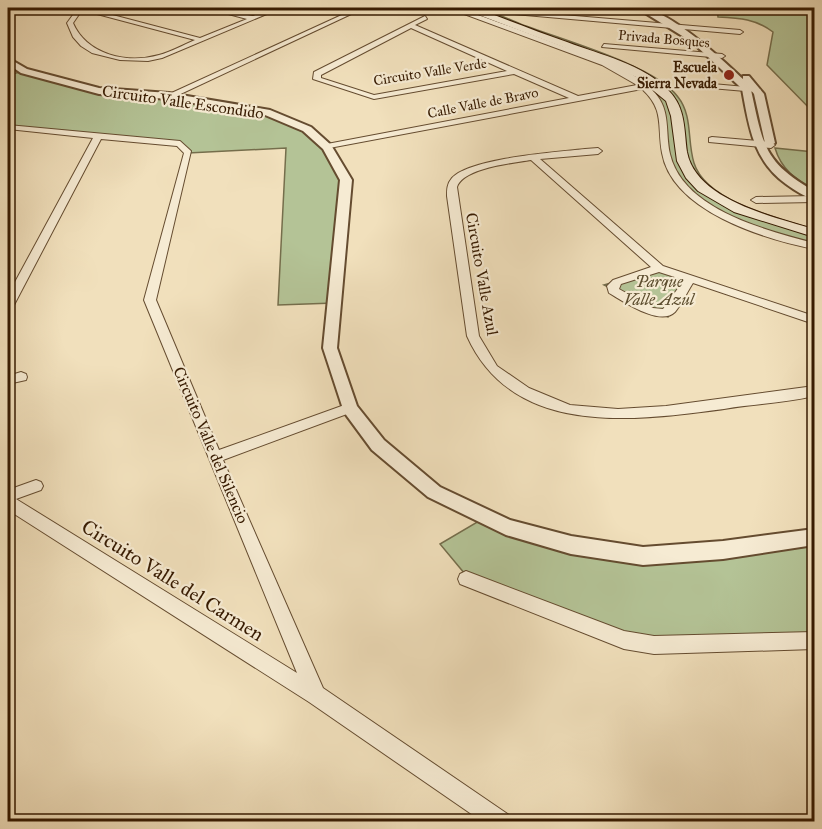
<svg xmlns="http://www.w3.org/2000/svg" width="822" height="829" font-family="'IM FELL Great Primer',serif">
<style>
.green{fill:#b4c396;stroke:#756e4c;stroke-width:1.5}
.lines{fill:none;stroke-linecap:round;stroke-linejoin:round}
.minor-casing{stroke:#654c30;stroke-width:2}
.tertiary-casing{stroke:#654c30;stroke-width:4}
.secondary-casing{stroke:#361a01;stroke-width:2}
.minor{fill:#f6ebd3;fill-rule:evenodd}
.tertiary{fill:#f6ebd3;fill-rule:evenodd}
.secondary{fill:#f6ebd3;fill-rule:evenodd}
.poi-dot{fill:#8f2418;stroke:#f6ebd3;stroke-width:2}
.labels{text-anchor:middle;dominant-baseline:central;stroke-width:4.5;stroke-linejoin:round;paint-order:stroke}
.far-street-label{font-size:14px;fill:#361a01;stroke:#f6ebd3}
.far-poi-label{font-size:14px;font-weight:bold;fill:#361a01;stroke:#f6ebd3;text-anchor:end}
.street-label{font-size:16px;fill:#361a01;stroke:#f6ebd3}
.park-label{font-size:16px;font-style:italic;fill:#5c4d2e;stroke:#f6ebd3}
.near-street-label{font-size:20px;fill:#361a01;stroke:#f6ebd3}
</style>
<rect width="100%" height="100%" fill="#f1e0bc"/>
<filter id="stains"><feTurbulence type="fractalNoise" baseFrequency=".00333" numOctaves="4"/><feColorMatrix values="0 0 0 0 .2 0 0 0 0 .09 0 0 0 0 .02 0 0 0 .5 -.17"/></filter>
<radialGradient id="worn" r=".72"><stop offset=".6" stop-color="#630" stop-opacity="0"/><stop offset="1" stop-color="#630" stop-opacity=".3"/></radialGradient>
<!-- green -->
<path class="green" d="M451,8C459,8 467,7 474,8C491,10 510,20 526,26C563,40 656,66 678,97C693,116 687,141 694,163C706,202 780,219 814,229V246L768,233L709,207L671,172L663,109L644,86L605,64Z
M717,8H814V113L767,65L773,32C756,19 740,18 718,17Z
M24,71L99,91L169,96L284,118L327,147L346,180L334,303L278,305L286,148L188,153L180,144L8,127V75Z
M775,148L814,152V189C796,180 781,169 775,148Z
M659,269L688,280L668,317L604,285Z
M484,518L571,545L723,550L814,537V641L654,645L475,586L440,544Z"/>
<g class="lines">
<defs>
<path id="minor" d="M78,8H86L200,38L247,19L206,8L253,16L274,8H281L162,58L148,61L120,60L92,53L81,46L73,37L67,23ZM82,10L195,40C183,45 171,52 159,55C127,64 87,55 73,23Z
M357,8H364L172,98L165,96Z
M448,8H456C489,18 521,31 554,43C588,56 630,65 655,93C671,111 665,132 670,154C683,210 766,230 814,243V249C764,239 672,211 662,153C657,126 665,110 642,89L324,149V145L327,144L569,98L514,74L374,99L313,79L314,72L425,16L427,19L415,25L578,96L637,85L602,65ZM411,28L507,71L374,95L321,78V75Z
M516,11L740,30L743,32L740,34L514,14Z
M604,44L722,54L725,56L722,58L602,47Z
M679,81L757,88L761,90L757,92L676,85V81Z
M8,125L180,141L191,151L156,300L219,450L350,403L357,408L355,411L223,460L323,688L509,815L512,822H483L309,702L8,510V490L36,480L41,482L43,486L41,490L16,499L297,673L144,300L184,153L177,146L101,139L14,305L8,309V295L93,138L8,129Z
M712,137L771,142L775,145L771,148L709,142V138Z
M585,149L598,148L602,151L598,154L540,159L663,266L814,316V324L693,283C687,292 682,304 675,312C660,327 623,301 609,293L607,286L613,280L651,267L531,160C513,163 463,168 457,187L479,336L497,366L529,388L570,405L618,409L666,406L814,386V396C785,403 754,404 724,409C633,421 513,438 467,336L447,196C447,189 447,184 452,178C470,158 557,152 585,149ZM659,272L684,280L663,309L653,308L619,289L621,284Z
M814,196V202L756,203L751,200L756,197Z
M21,372L26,374L27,377L26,380L8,384V376Z
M466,571L624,631L654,636L814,632V649L654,654L624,649L460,584L458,579L460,574Z"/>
<path id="tertiary" d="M8,8H15L8,13Z
M637,8C665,5 723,60 743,79V76H749L764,94L775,143L770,146L765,143L754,94L751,90C763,144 763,162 814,191V199C805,197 794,190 786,184C753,160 749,127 742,89L738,85L692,42Z
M8,58L27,69L99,88L169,93L270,110L311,127L331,145L352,180L337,348L357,406L384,440L440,487L510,520L571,536L643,547L723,541L814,529V545L723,559L643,565L571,554L506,535L428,497L372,450L344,412L323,348L340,180L323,149L303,131L265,115L169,99L99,94L21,73L8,64Z"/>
<path id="secondary" d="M461,8L480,10C509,20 538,32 567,42C601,55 643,64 669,91C686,108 684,131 687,152C696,200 774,217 814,229V237L734,212L698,191L686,178L677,161L671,116L666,101L638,78L613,66Z"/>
</defs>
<!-- minor casing -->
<use href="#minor" class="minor-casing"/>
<!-- tertiary casing -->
<use href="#tertiary" class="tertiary-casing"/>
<!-- secondary casing -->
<use href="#secondary" class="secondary-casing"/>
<!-- minor -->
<use href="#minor" class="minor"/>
<!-- tertiary -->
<use href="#tertiary" class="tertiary"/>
<!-- secondary -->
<use href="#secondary" class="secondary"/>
</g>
<!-- markers -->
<circle class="poi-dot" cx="729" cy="75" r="6"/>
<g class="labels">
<!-- far-street labels -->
<g class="far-street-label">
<text transform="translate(664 39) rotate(5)">Privada Bosques</text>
<text transform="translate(430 72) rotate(-9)">Circuito Valle Verde</text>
<text transform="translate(483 103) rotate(-11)">Calle Valle de Bravo</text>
</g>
<!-- far-poi labels -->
<g class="far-poi-label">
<text x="717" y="67">Escuela<tspan x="717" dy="16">Sierra Nevada</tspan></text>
</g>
<!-- street labels -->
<g class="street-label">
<text transform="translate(183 102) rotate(8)">Circuito Valle Escondido</text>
<text transform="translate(482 274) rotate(80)">Circuito Valle Azul</text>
<text transform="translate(211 445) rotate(67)">Circuito Valle del Silencio</text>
</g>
<!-- park labels -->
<g class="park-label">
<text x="659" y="281">Parque<tspan x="659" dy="18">Valle Azul</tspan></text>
</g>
<!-- near-street labels -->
<g class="near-street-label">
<text transform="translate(173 580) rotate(32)">Circuito Valle del Carmen</text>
</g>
</g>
<!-- margin -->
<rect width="822" height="829" fill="none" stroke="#f1e0bc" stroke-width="30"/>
<rect x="9" y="9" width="804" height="811" fill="none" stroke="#361a01" stroke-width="3"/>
<rect x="15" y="15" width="792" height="799" fill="none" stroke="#361a01" stroke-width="1.5"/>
<rect width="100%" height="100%" filter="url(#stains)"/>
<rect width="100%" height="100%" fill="url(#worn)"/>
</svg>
